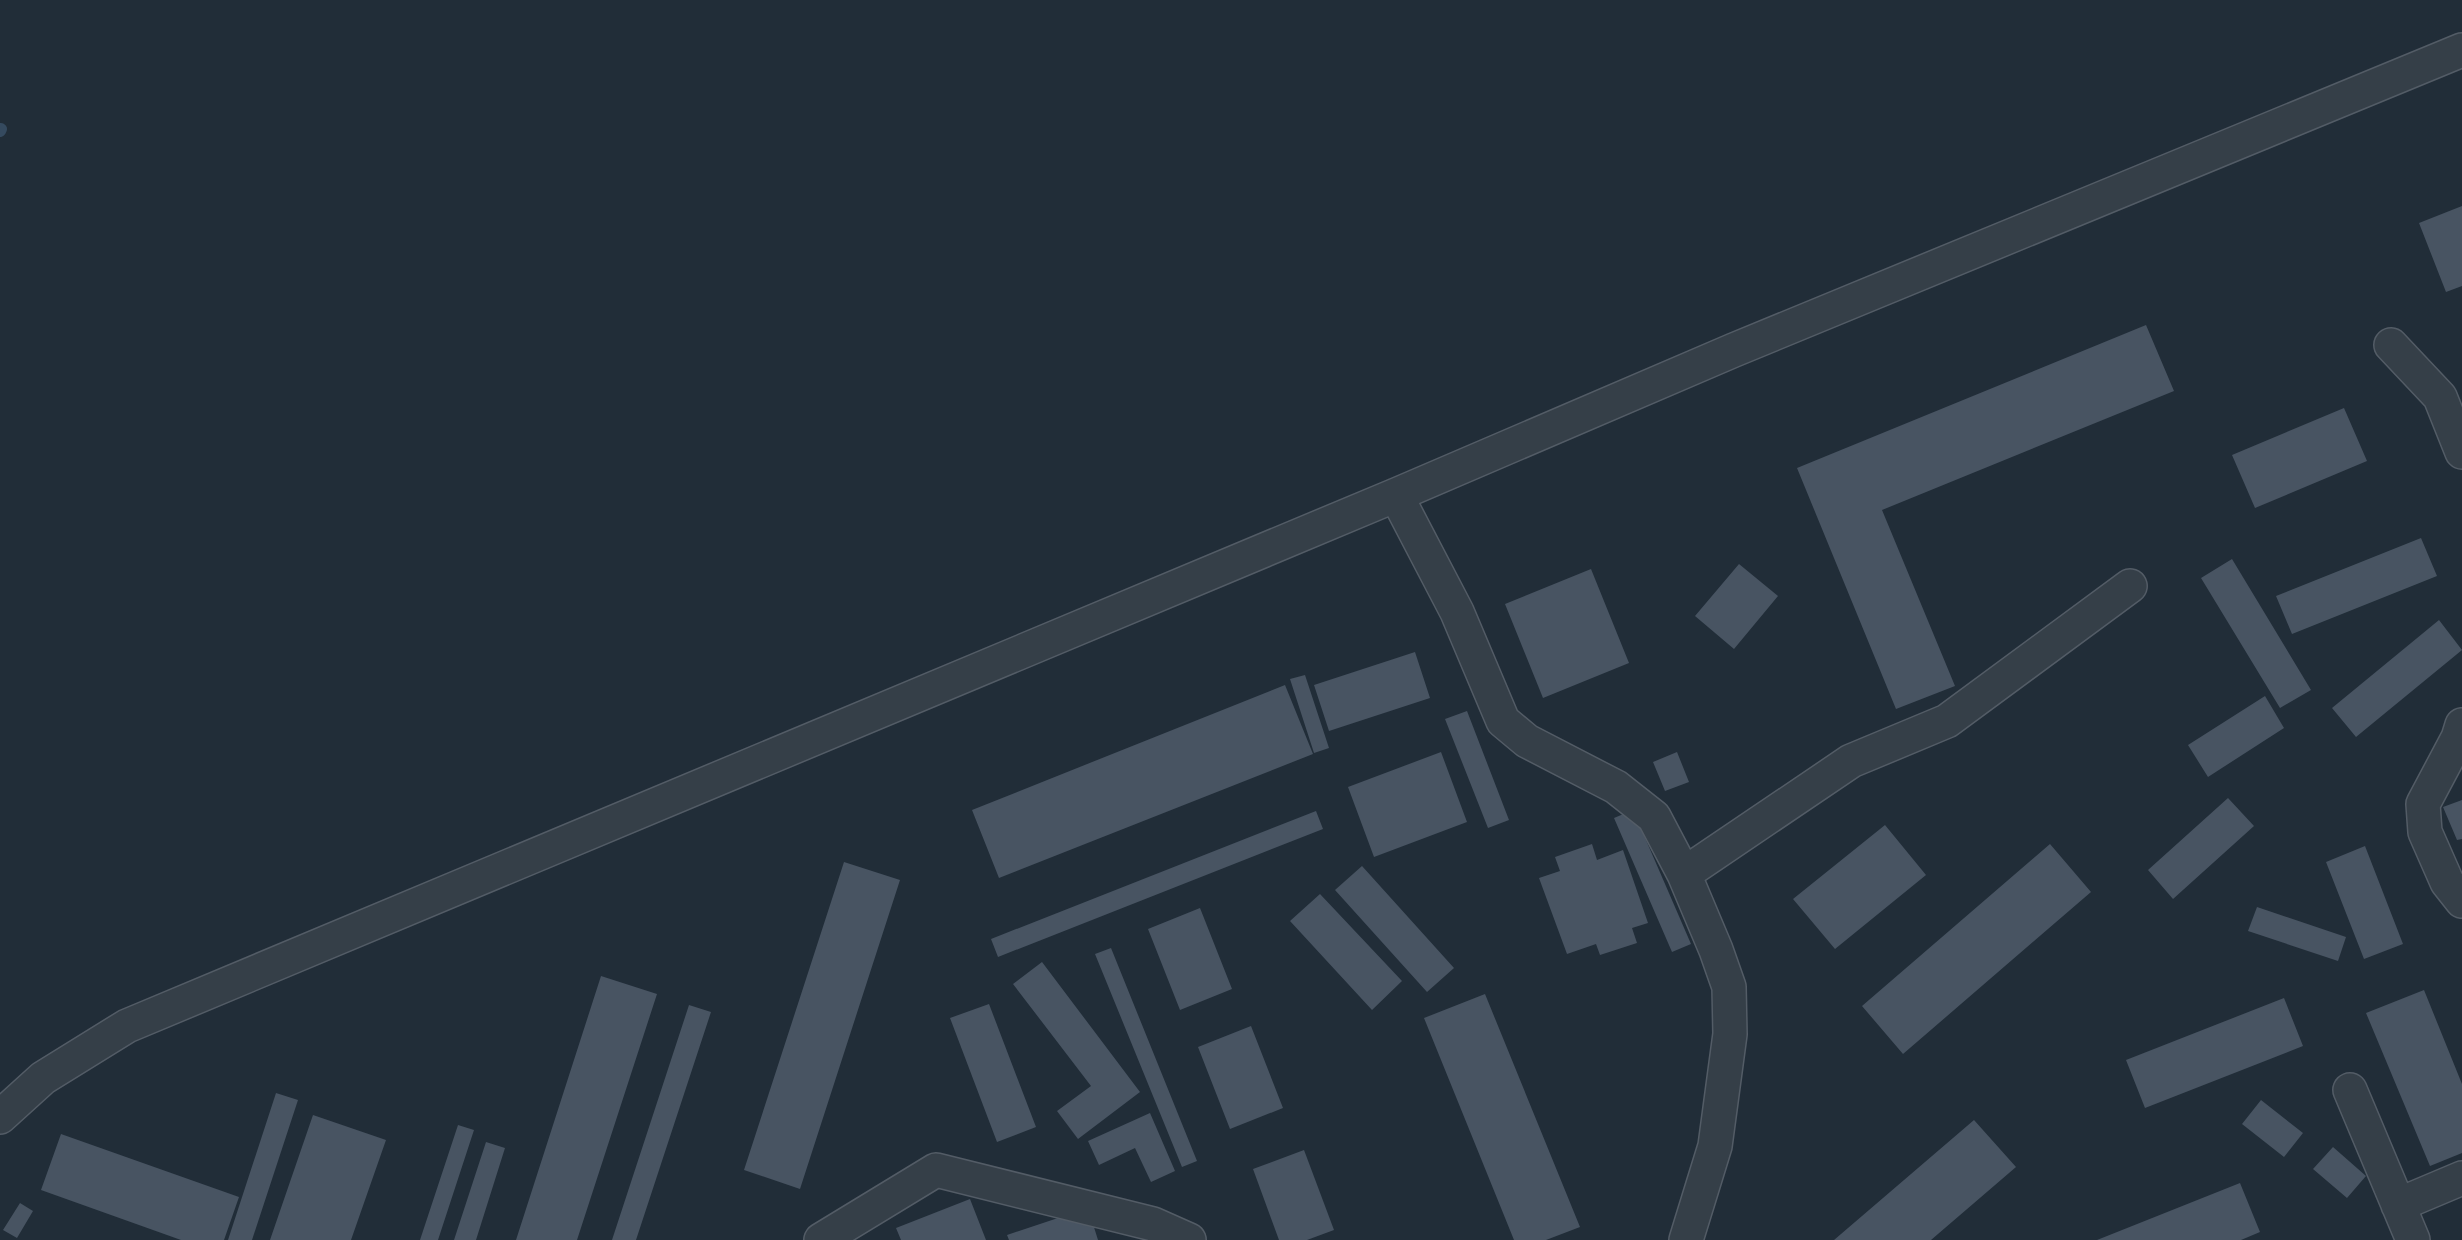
<svg xmlns="http://www.w3.org/2000/svg" width="2462" height="1240" font-family="'Space Grotesk',sans-serif">
<style>
.lines{fill:none;stroke-linecap:round;stroke-linejoin:round}
.stream{stroke:#354a5f;stroke-width:12}
.building{fill:#485462}
.minor-casing{stroke:#535c66;stroke-width:36}
.minor{stroke:#353f48;stroke-width:33}
</style>
<rect width="100%" height="100%" fill="#212d38"/>
<g class="lines">
<!-- stream -->
<path class="stream" d="M0,131L1,129"/>
</g>
<!-- building -->
<path class="building" d="M2462,206V286L2446,292L2419,223Z
M2146,325L2174,391L1882,510L1955,686L1896,709L1797,468Z
M2344,408L2367,461L2255,508L2232,455Z
M2421,538L2437,576L2292,634L2276,596Z
M2232,559L2311,690L2280,708L2201,578Z
M1739,564L1778,596L1734,649L1695,616Z
M1591,569L1629,663L1543,698L1505,604Z
M2439,620L2462,650L2356,737L2332,708Z
M1415,652L1430,698L1329,731L1314,685Z
M1305,675L1329,748L1314,753L1290,679Z
M1285,685L1313,754L999,878L972,810Z
M2265,696L2284,728L2208,777L2188,745Z
M1467,711L1509,820L1488,828L1445,719Z
M1441,752L1467,822L1374,857L1348,787Z
M1677,752L1689,782L1665,791L1653,762Z
M2228,798L2254,826L2173,899L2148,870Z
M2462,800V839L2457,840L2443,807Z
M1633,810L1691,944L1672,952L1614,818Z
M1316,811L1323,829L998,957L991,939Z
M1885,825L1926,875L1835,949L1793,899Z
M1592,844L1597,860L1623,850L1648,923L1632,928L1637,943L1600,955L1596,944L1567,954L1539,878L1560,871L1555,857Z
M2050,844L2091,892L1903,1054L1862,1006Z
M2365,846L2403,944L2364,959L2326,862Z
M844,862L900,880L800,1189L744,1170Z
M1362,866L1454,968L1427,992L1335,890Z
M1320,894L1402,981L1372,1010L1290,921Z
M2257,907L2346,937L2338,961L2248,931Z
M1200,908L1232,989L1180,1010L1148,929Z
M1111,948L1197,1161L1182,1167L1095,954Z
M1042,962L1140,1092L1078,1139L1057,1111L1091,1086L1013,984Z
M601,976L657,994L577,1240H516Z
M2424,990L2462,1084V1153L2430,1166L2366,1013Z
M1485,994L1580,1227L1546,1240H1514L1424,1018Z
M2284,998L2303,1046L2145,1108L2126,1060Z
M989,1004L1036,1127L997,1142L950,1018Z
M689,1005L711,1012L636,1240H612Z
M1251,1026L1283,1108L1230,1129L1198,1047Z
M276,1093L298,1100L252,1240H228Z
M2261,1100L2303,1133L2284,1157L2242,1124Z
M1150,1113L1175,1171L1151,1182L1135,1148L1099,1165L1088,1141Z
M313,1115L386,1140L351,1240H270Z
M1974,1120L2016,1167L1931,1240H1834Z
M458,1125L474,1130L438,1240H420Z
M61,1134L239,1197L224,1240H181L41,1190Z
M486,1142L505,1148L476,1240H454Z
M2333,1147L2366,1176L2347,1198L2313,1169Z
M1304,1150L1334,1230L1307,1240H1279L1253,1169Z
M2240,1183L2260,1232L2241,1240H2097Z
M970,1199L986,1240H901L896,1228Z
M20,1203L33,1211L17,1238L3,1230Z
M1088,1208L1098,1240H1009L1007,1235Z"/>
<g class="lines">
<defs>
<path id="minor" d="M2391,345L2440,397L2462,452
M1396,495L1457,612L1503,721L1527,741L1616,787L1654,817L1684,874L1716,950L1729,987L1730,1034L1715,1146L1686,1240
M2462,725L2458,738L2423,804L2425,832L2447,882L2462,901
M1684,874L1851,761L1947,721L2130,586
M2350,1090L2413,1240
M0,1117L43,1078L127,1026L1396,495L1734,350L2462,50
M2398,1205L2462,1178
M821,1240L936,1170L1153,1224L1189,1240"/>
</defs>
<!-- minor casing -->
<use href="#minor" class="minor-casing"/>
<!-- minor -->
<use href="#minor" class="minor"/>
</g>
</svg>
